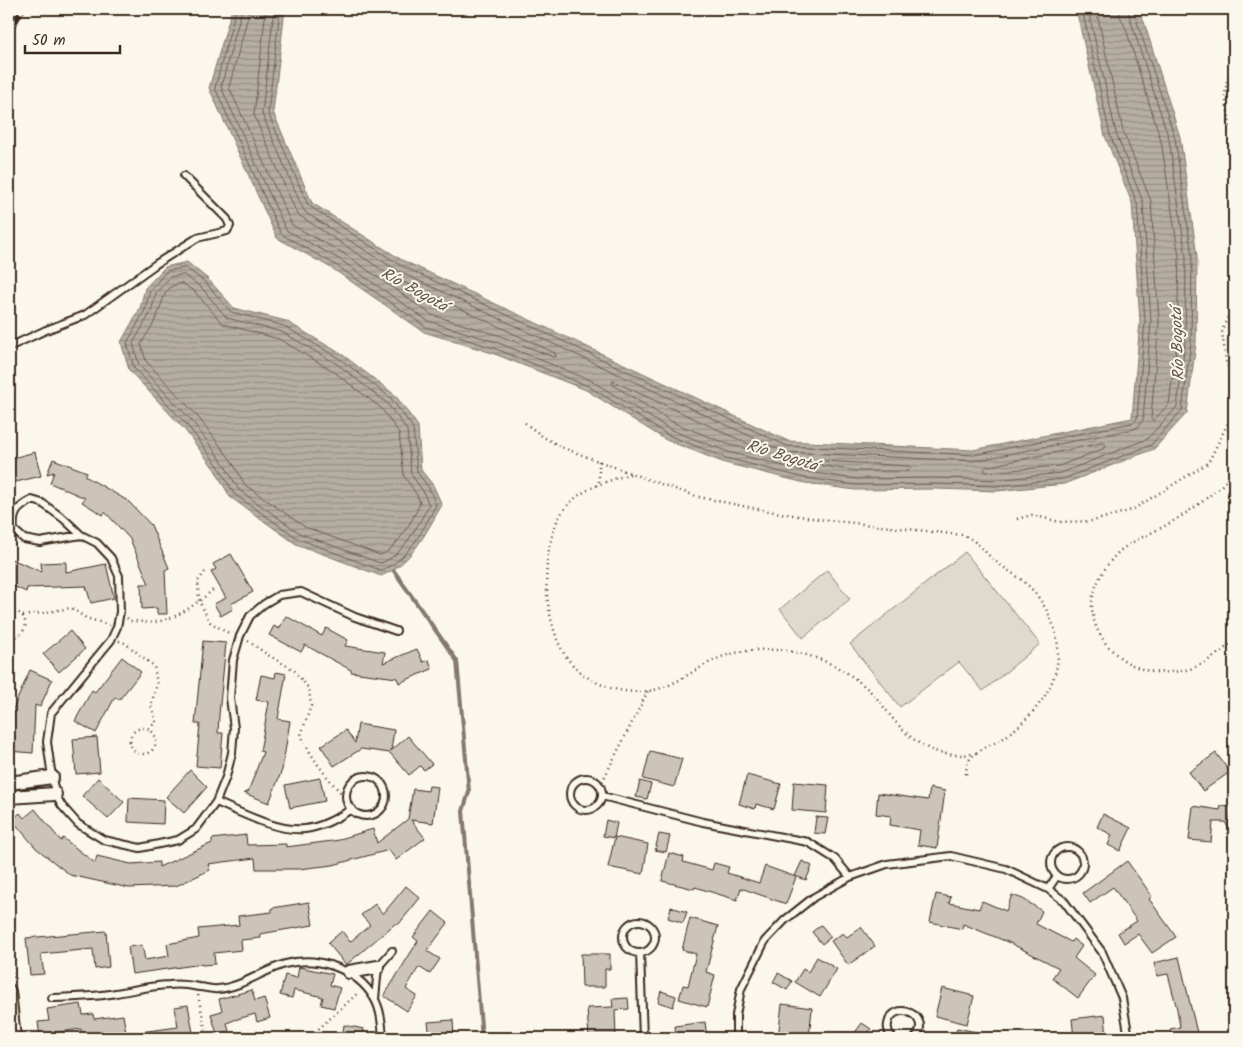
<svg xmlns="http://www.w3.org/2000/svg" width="1243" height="1047" font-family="Kalam,sans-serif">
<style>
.pitch{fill:#dfd9ce;stroke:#8d8276}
.water{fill:url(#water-rules);stroke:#85796d}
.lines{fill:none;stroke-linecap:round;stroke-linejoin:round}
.shore{stroke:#6c5f53;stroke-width:1}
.stream{stroke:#85796d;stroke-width:4}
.building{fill:#ccc4b9;stroke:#3b2a1e}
.service-casing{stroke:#3b2a1e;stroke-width:10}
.minor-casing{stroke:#3b2a1e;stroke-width:16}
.path{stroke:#3b2a1e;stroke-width:2.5;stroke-dasharray:1 4;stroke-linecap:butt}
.service{stroke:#fbf7ec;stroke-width:6}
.minor{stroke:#fbf7ec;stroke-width:12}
.rail-casing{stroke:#3b2a1e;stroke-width:5.5}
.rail{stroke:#fbf7ec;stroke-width:4;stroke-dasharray:11;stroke-linecap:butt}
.labels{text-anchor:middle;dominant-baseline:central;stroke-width:4;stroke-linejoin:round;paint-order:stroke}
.water-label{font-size:16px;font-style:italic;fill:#605246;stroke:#fbf7ec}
</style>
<defs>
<pattern id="water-rules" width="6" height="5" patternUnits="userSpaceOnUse" patternTransform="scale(1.25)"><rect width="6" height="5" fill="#b6aea2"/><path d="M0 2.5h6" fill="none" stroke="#958e83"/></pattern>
</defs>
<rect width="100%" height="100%" fill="#fbf7ec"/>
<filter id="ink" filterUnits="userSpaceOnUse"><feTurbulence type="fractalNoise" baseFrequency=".02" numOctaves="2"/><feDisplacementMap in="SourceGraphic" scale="10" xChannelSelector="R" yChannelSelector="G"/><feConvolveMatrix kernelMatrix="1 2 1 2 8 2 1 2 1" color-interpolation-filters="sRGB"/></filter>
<g filter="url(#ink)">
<!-- pitch -->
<path class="pitch" d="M965,552L1040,644L983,691L959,662L900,707L850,644Z
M827,570L850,599L803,638L780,609Z"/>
<!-- water -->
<path class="water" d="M232,9H285L273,112L312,203L402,260L788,441L973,450L1132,418L1140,321L1132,203L1105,136L1076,9H1138L1144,22L1180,137L1197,256L1196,343L1187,413L1154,449L1064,484L997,491L936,489L855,490L805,483L725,463L666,440L586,390L492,353L424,332L333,269L277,238L209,88Z
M187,262L208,279L234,308L286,321L343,355L395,395L418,426L421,470L433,485L442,505C426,532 412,564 381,576L296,544L230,497L215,470L184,429L129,370L121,342L140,308L145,288L165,267Z"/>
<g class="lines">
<!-- shore -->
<path class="shore" d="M236,9L215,88L281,234L336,265L426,327L494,348L588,386L668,435L726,458L805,478L856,485L936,484L996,486L1063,479L1151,445L1182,410L1191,342L1192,256L1175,138L1133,9
M242,9L221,87L286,230L339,259L428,321L496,342L590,380L671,430L728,452L807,472L856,479L936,478L996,480L1061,473L1147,439L1177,407L1185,342L1186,257L1169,139L1127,9
M250,9L229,87L292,225L343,253L432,315L498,335L553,357H556L555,353L393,277L297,214L254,115L266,9
M274,9L262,114L302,207L306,213L398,271L784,452L974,461L1134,429L1139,426L1143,420L1151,321L1143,202L1116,133L1088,9
M280,9L268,113L308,205L400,265L787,446L974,455L1132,423L1137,419L1145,321L1137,203L1110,135L1082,9
M1096,9L1123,131L1151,201L1159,321L1151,418L1153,421L1169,404L1177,341L1179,257L1161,141L1126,29L1120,16V9
M186,268L205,282L231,312L284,326L340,359L391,398L413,428L417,472L429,488L436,505C424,528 407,563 380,570L299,539L234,494L219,467L188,426L134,368L127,343L145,310L150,290L167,271Z
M184,275L201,287L227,318L282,332L337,364L387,403L407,430L411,474L423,491L429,505C419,523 402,558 380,563L301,534L239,490L224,464L193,422L139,365L133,343L151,312L156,293L170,277Z
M182,283L195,292L223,324L279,339L333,371L381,408L399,433L404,476L417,495L420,503C414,518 395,552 380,555L305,527L245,485L231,460L198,417L146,361L141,344C146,335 153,326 157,316C164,301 162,286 182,283Z
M613,381L753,446L755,449L752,450L730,445L674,423L613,385Z
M1103,443L1106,445L1105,448L1059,466L986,472L984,470L986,467Z
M824,461L909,466L911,468L908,471H857L823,466L821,464Z"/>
<!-- stream -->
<path class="stream" d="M394,571L457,661L469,792L463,811L482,1038"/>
</g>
<!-- building -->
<path class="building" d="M35,452L41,476L12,483L9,470V459Z
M53,459L87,472L85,476L128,501L151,525L169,568L165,570L167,614H157V608L142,609L141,584H149L130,539L105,512L103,515L82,502L85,498L50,483L54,472L47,474Z
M231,554L253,592L231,604L233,609L221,616L214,604L226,598L211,572L216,569L213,564Z
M9,558L42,572L41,563L66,562V572L106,564L114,598L91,603L86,586L27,588L26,592L9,584Z
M286,616L322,636L326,628L348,640L345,646L385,652L383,663L417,649L423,662L429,660L432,669L399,683L397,678L351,672V670L305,645L301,652L269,635L274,626L279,629Z
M70,631L85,649L59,672L43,654Z
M203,641L226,643L219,715L218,733H223L220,768L196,766L200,724H195Z
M122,657L141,672L119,700L115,697L96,733L75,721L92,690L95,692Z
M30,670L52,680L40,707L35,705L33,753L9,751L11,714Z
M276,672L286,674L278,719L290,721L282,770L269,803L244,793L248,792L263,752L260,751L269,702L256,700L261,675L275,678Z
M358,724L394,730L391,751L408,736L432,764L424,770L420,766L409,775L390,753L361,749L334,766L321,746L346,730L355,743Z
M97,737L100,772L76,774L73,739Z
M650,751L682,759L674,787L643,779Z
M1216,753L1230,772L1203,791L1189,772Z
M190,770L207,787L184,813L166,797Z
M747,775L781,784L774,809L756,804L755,809L739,804Z
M98,778L124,802L108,819L82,796Z
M320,778L325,801L290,808L285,785Z
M640,781L651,784L647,799L636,797Z
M794,782L828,785L826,813L792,810Z
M429,786L438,787L433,823L411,820L425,838L396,860L389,850L333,865L299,869H256L255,858L208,864L210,870L176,886L129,888L70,875L36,848L12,820L20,813L24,818L35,809L61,841L63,838L95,863L97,856L131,864L159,862V867L212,843V839L246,835L247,845L286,844V847L340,840V839L373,829L377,843L408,819L413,789L428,791Z
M930,788L945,791L937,848L918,845L920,830L890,825L891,816L876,814L878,793L928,800Z
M129,798L164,800L163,824L128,822Z
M1193,806L1220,810L1221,806L1231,807L1229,829L1225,822H1213L1211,842L1189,840Z
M1103,814L1131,828L1120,851L1108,845L1112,835L1097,827Z
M816,817L828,818L825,834L814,833Z
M606,820L617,823L614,838L603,836Z
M659,834L670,836L666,852L655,850Z
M615,837L648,844L643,874L608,867Z
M669,853L684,857L683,862L712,870L714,863L729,867L727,873L759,883L765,866L796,877L786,904L741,888L737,900L695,887L694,889L662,881Z
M802,861L812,866L806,880L795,876Z
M1127,861L1152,896L1149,899L1176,937L1152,953L1138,934L1124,943L1118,933L1137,921L1113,887L1090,903L1083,893Z
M406,886L420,898L398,925L396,923L346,965L328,943L342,931L350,942L370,925L361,915L375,904L383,914Z
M936,894L951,897L949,903L979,909L982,901L1006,911L1012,895L1023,899L1042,911L1036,924L1071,942L1073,939L1082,946L1074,958L1095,975L1078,998L1052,978L1059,968L1010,943L963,924L962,929L930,922Z
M309,902L313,925L260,934L261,938L241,940L242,950L214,953L215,964L202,965V964L132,974L128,947L142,945L145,960L169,956L167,944L199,938L198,929L239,925L238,916L272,912V908Z
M671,907L687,912L683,923L668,918Z
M433,911L448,923L427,951L440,959L430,974L419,967L412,978L406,989L417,996L407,1011L384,996L418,941L413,937Z
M690,918L718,926L706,972L715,975L707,1007L679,999L683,985L688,986L696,954L682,950Z
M821,925L831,937L822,944L812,932Z
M861,927L875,946L848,965L831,941L843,933L847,937Z
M106,931L109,967L95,969L93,949L41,954L44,974L30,975L26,938Z
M581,954H610V969H605V987H582Z
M817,957L837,969L820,997L795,982L803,969L808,972Z
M1179,957L1198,1037L1191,1038H1172L1170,1029L1180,1027L1177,1009L1168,974L1157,976L1154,963Z
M299,967L333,974L330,985L340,988L334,1008L321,1005L323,997L302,992L294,990L292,998L280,995L285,975L297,978Z
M778,973L792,981L787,990L773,982Z
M942,988L974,996L967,1024L935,1016Z
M252,990L255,1001L264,998L270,1018L257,1022L255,1014L234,1020L227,1023L229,1031L217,1034L211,1014L222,1011L219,999Z
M661,991L676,996L673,1007L658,1002Z
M628,998L629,1009L615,1010L616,1038H589L587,1008L613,1007L612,999Z
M81,1004L83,1015L93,1014L94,1019L123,1015L127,1038H113L112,1032L82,1036L81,1029L52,1033L53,1038H40L38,1022L49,1021L47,1009Z
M782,1004L812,1008L809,1038H778Z
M188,1005L194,1038H140V1032L178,1027L175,1007Z
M1105,1015L1107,1038H1074L1072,1019Z
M453,1020L454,1038H430L428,1022Z
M705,1022L707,1038H676L675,1026Z
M862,1023L871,1029L865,1038H851Z
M344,1025L364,1029L363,1038H342Z
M957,1028L986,1034L985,1038H955Z"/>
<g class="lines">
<defs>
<path id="service" d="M9,347L46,330L85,315L156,264L197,238L227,231L230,226L227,219L184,176
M81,535L40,542L24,539L14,530C12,513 18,507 32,500L42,503L64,519L81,535L97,543L111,558L119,576L120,612L117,627L111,640L51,713L47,742L52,777L55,794L62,806L78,824L104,840L140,848L178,840L196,829L216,802L226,777L232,753L234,728L230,698L233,660L240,636L250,616L264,604L279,595L301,592L355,617L396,631
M346 796a20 20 0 1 1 40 0a20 20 0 1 1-40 0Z
M570 794a16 16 0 1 1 32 0a16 16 0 1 1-32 0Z
M602,796L703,822L808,842L835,859L850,877
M216,802C242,813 277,832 305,829C322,827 337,818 352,809
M1051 863a16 16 0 1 1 32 0a16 16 0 1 1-32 0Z
M1048,889L1057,876
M623 937a16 16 0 1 1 32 0a16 16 0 1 1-32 0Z
M640,953L643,1038
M52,998C73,997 96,997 116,993C135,990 149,986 169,985C178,984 189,985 199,987C205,987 212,990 218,989C242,987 262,971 285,964C317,955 357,969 374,998C381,1009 382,1025 383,1038
M375,999L378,967L392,951
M736,1038V1015L741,989L765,941L785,920L814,897L850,877L887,864L951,856L1006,869L1048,889L1064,901L1102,952L1122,998L1129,1038
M893,1038C889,1034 887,1029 888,1024C893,998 934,1016 915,1038"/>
<path id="minor" d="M9,783L52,777
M9,797L55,794
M349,972L378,967
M9,991L14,1038"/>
</defs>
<!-- service casing -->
<use href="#service" class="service-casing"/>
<!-- minor casing -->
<use href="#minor" class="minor-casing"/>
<!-- path -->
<path class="path" d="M1234,70L1228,73L1225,95L1234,146
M1234,324L1232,330L1234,353
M525,423L542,436L561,447L649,480L699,497L762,510L818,519L962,535C977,540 983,551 995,561C1009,572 1024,579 1036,594C1078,650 1056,699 1005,737C995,744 976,750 970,759C966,765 966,771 966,778
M599,461V484
M1234,469C1230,479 1222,485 1214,492C1200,504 1184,515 1168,524C1153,533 1135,539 1121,550C1107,562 1094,584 1092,602C1090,637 1122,668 1155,672C1165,673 1176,672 1186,670C1203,666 1221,652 1234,641
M630,474C598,484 566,493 554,529C543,564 544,601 556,636C570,681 624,703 667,686C688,677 705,662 727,655C756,647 788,648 816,658C837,665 855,677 871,692C882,703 891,718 902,729C924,751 947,759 977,753
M1017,519L1032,515L1060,522L1093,521L1132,510L1208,463L1233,413L1234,391L1226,361L1222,331L1228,316L1234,275
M205,572L198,581L199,601L210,622L226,632L232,633
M9,611C18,610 24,615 26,624C24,633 18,638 9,637
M23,616L71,608L86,618L109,625
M127,618L130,621C138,621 147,623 154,622C176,620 197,603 213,590
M119,641L125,643L154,666L157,684L151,705L156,722L148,729
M248,641L268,655L294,670L309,689L311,706L301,735C312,759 328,780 347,799
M130 741a13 13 0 1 1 26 0a13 13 0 1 1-26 0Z
M600,786L648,691
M9,942L13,980
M198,995L207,1038
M291,1038L313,1034L359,992"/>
<!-- service -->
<use href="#service" class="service"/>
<!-- minor -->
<use href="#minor" class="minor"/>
<defs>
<path id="rail" d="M9,32L23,9"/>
</defs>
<!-- rail casing -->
<use href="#rail" class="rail-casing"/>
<!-- rail -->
<use href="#rail" class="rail"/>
</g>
</g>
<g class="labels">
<!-- water labels -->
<g class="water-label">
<text transform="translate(414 290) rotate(29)">Río Bogotá</text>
<text transform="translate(1178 344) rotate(-92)">Río Bogotá</text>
<text transform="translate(782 456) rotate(17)">Río Bogotá</text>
</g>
</g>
<!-- margin -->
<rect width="1243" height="1047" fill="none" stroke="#fbf7ec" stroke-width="30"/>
<rect x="15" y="15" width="1213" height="1017" fill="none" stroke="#3b2a1e" stroke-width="2" filter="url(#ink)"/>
<!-- scale -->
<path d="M25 45v8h95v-8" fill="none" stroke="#3b2a1e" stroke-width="2.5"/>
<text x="32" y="45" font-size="15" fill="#3b2a1e" stroke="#fbf7ec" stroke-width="4" paint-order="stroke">50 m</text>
</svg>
